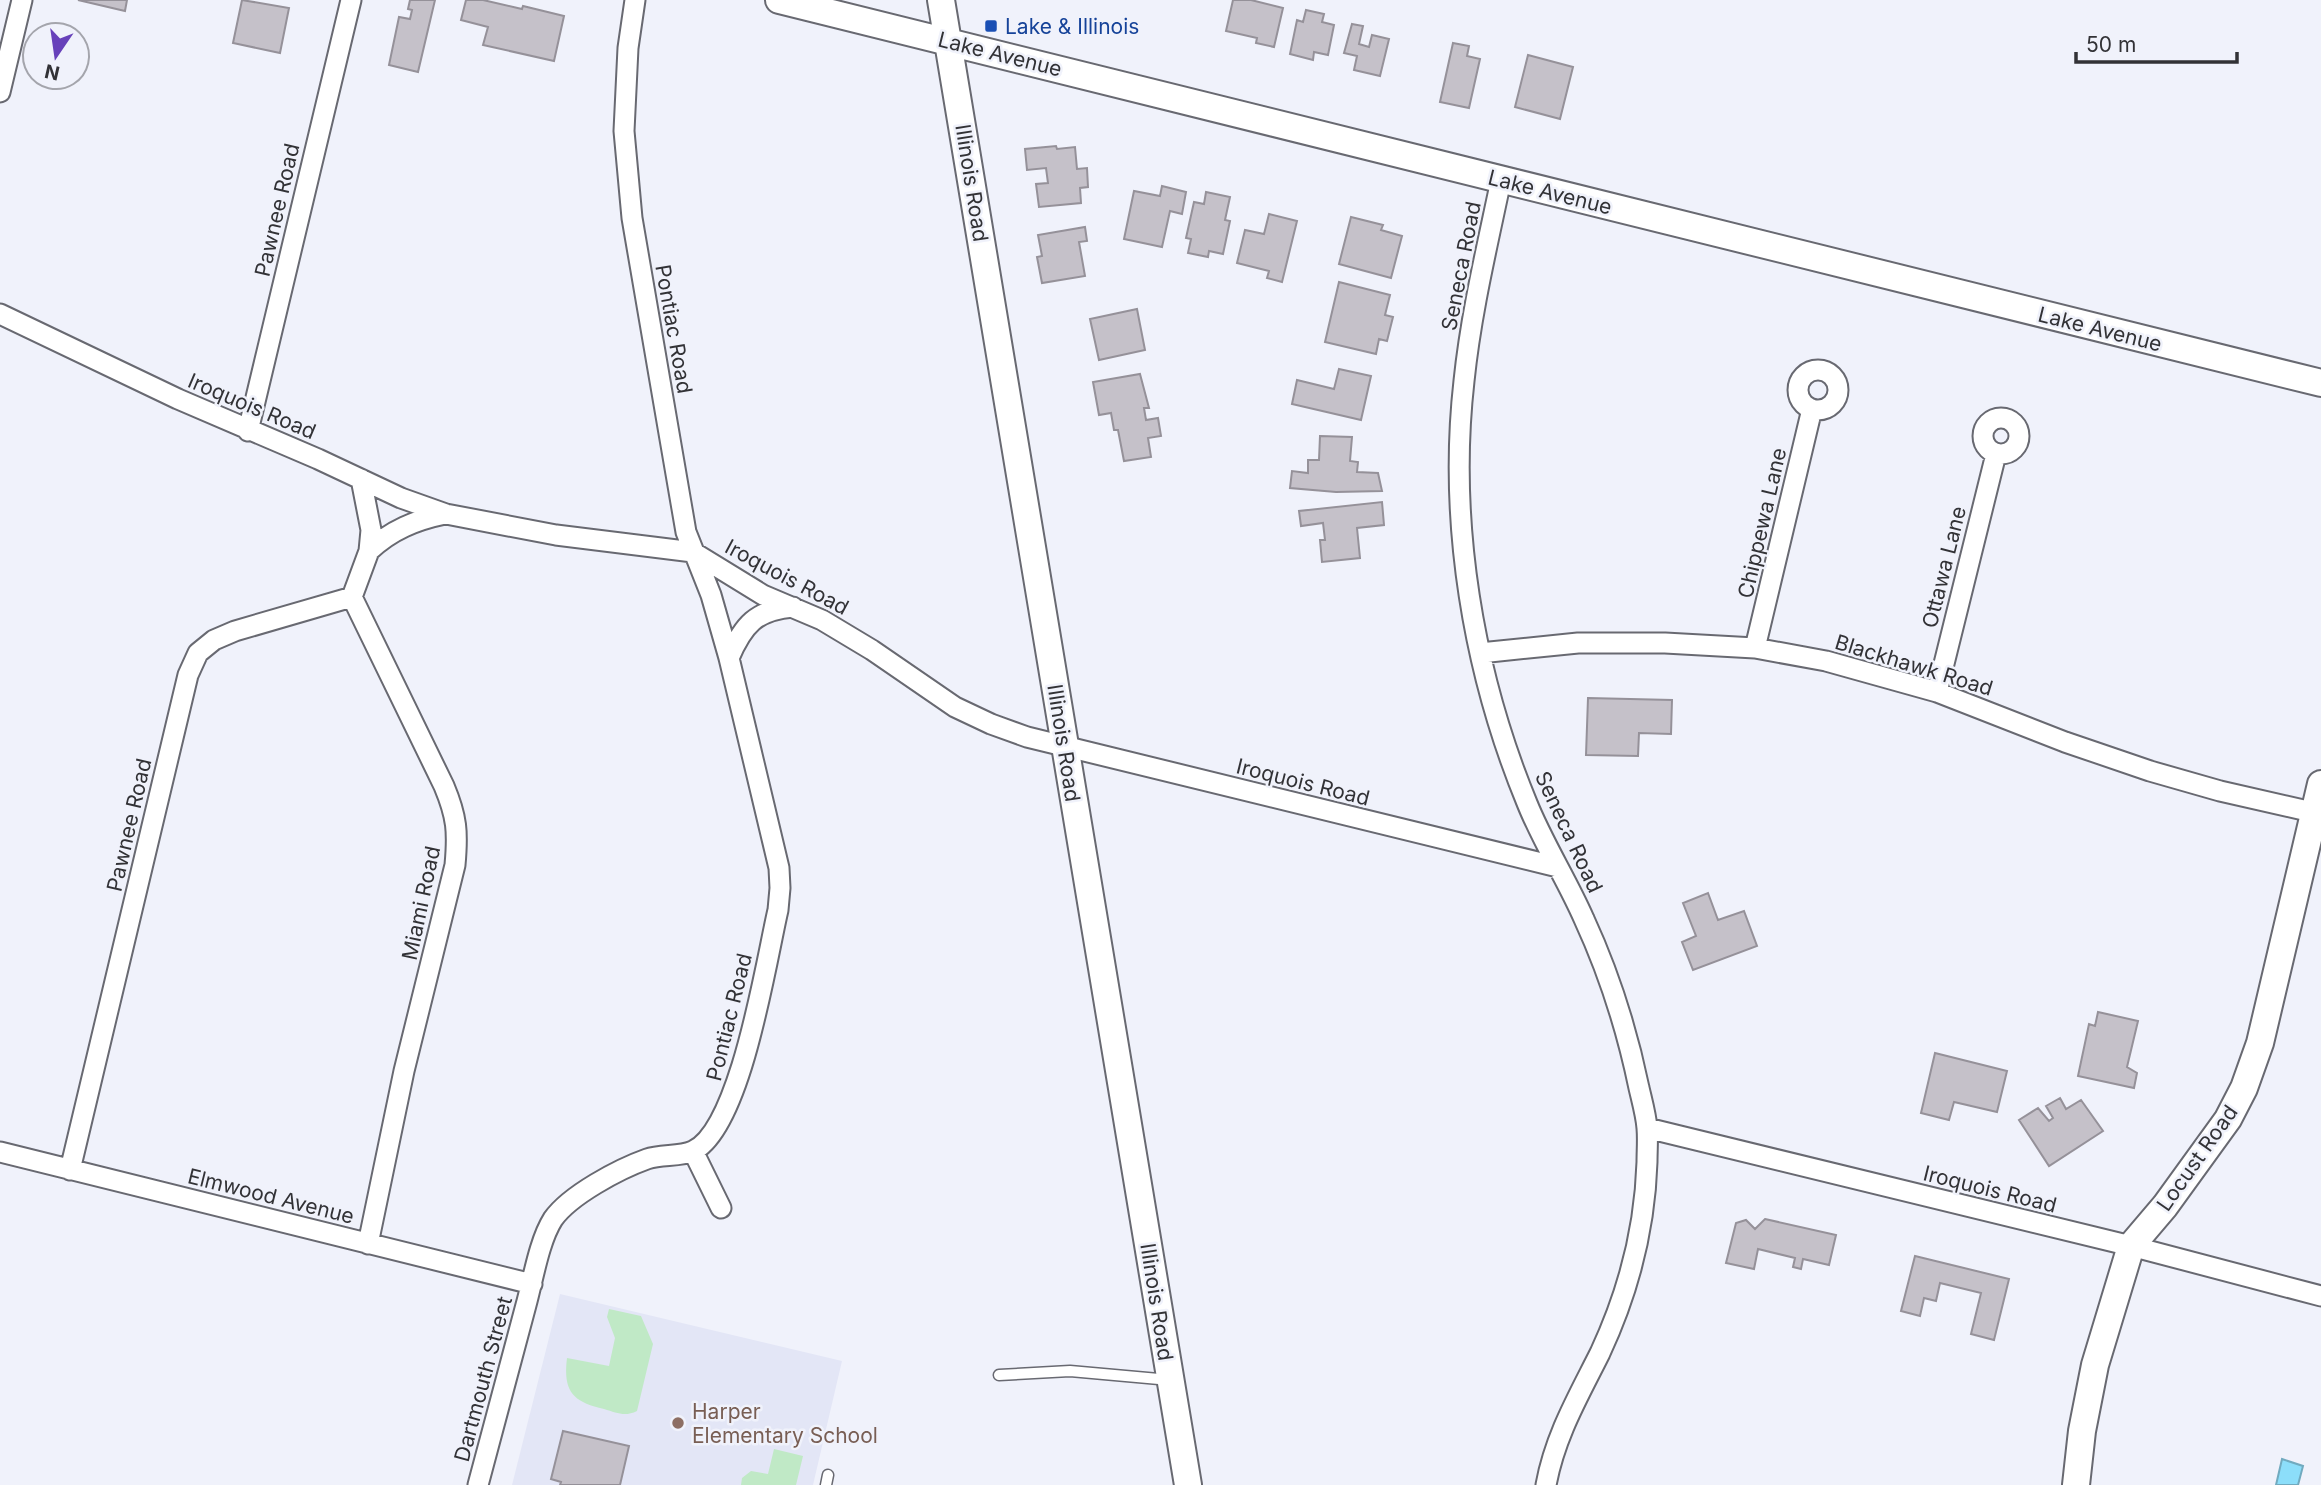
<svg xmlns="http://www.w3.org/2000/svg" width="2321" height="1485" font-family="Inter,sans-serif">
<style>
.built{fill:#e3e6f6}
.green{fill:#c0e9c6}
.water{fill:#8cdefa;stroke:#71aabf;stroke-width:2}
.building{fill:#c5c1c9;stroke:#959199;stroke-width:2}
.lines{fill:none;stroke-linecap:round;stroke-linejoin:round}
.lane-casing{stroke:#686971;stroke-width:13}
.street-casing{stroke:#686971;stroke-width:23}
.secondary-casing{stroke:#686971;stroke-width:30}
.lane{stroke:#fff;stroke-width:10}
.street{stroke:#fff;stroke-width:19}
.secondary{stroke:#fff;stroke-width:26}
.transit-dot{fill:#1a4fb4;stroke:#f0f2fb;stroke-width:2.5}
.education-dot{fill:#8d6e63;stroke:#f0f2fb;stroke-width:2.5}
.labels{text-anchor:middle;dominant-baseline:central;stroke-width:5;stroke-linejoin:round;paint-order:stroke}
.transit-label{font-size:21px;fill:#164399;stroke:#f0f2fb;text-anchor:start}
.street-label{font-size:21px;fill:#323236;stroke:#f0f2fb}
.education-label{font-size:21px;fill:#785e54;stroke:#f0f2fb;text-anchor:start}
</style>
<rect width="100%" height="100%" fill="#f0f2fb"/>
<!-- built -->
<path class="built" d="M560,1294L842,1361L813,1485H512Z"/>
<!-- green -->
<path class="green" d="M609,1309L641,1316L653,1344L637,1411C625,1417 617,1413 604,1409C572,1402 563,1391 567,1358L609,1366L615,1338L607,1317Z
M774,1449L803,1456L796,1485H741L742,1478L751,1471L768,1474Z"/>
<!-- water -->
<path class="water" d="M2282,1459L2303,1466L2298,1485H2276Z"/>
<!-- building -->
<path class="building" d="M78,0H127L125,11Z
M242,0L289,8L280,53L233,43Z
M410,0H435L418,72L389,65L399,17L410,19L412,10L408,9Z
M466,0H483L522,9L523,6L564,16L554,61L483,45L488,27L461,20Z
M1233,0H1251L1283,8L1274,47L1256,43L1257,38L1226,31Z
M1306,10L1324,14L1322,22L1334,25L1328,55L1314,52L1313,60L1290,54L1297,20L1303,22Z
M1352,24L1363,26L1359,44L1369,47L1372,35L1389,39L1380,76L1354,70L1357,56L1344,53Z
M1453,43L1469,46L1467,56L1480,59L1469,108L1440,102Z
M1528,55L1573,67L1560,119L1515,107Z
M1056,146L1057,149L1075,147L1077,169L1087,168L1088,187L1080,188L1081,203L1039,207L1036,184L1048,183L1046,168L1027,170L1025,149Z
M1162,186L1186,192L1182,214L1170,211L1162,247L1124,239L1134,191L1160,196Z
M1206,192L1230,197L1225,220L1230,221L1223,254L1209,251L1208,257L1188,253L1191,239L1186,238L1194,202L1204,204Z
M1269,214L1297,221L1282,282L1267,278L1269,271L1237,263L1245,230L1264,234Z
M1351,217L1383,225L1381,230L1402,236L1391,278L1339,264Z
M1085,227L1087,241L1079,242L1085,276L1042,283L1037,257L1042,256L1038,235Z
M1339,282L1390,295L1385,315L1393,317L1387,341L1379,339L1376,354L1325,342Z
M1137,309L1145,350L1099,360L1090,319Z
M1339,369L1371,376L1361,420L1292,404L1297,380L1334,389Z
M1140,374L1149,408H1144L1146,420L1158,418L1161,436L1148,438L1151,457L1124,461L1118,430H1114L1111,413L1099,415L1093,382Z
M1320,436L1352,437L1350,461L1358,462L1357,472L1378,473L1382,491L1336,492L1290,488L1292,471L1308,473V460H1319Z
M1382,502L1384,525L1357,528L1360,558L1322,562L1320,540H1325L1323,523L1301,526L1299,511Z
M1588,698L1672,700L1671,734L1639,733L1638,756L1586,755Z
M1708,893L1718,920L1744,911L1757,946L1693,970L1682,942L1696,936L1683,903Z
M2098,1012L2138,1021L2127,1067L2137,1073L2134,1088L2078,1076L2089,1024L2095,1026Z
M1935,1053L2007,1071L1997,1112L1954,1102L1949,1120L1921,1113Z
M2060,1098L2066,1109L2081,1100L2103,1131L2049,1166L2019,1120L2038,1108L2049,1121L2053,1118L2046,1106Z
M1765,1219L1836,1235L1829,1265L1803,1259L1801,1269L1793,1267L1795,1258L1758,1249L1754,1269L1726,1263L1736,1223L1746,1220L1755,1229Z
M1915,1256L2009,1279L1994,1340L1971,1334L1981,1293L1940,1283L1936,1301L1924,1298L1920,1316L1901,1311Z
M563,1431L629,1446L620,1485H560L561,1482L551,1479Z"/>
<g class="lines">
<defs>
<path id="lane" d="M999,1375L1070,1371L1170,1380
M826,1485L828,1475"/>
<path id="street" d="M0,92L22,0
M1501,180C1487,247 1471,313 1464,381C1448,522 1473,672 1527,803C1543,843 1567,880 1584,919C1609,973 1627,1030 1639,1088C1642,1101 1646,1115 1647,1128C1648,1139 1647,1151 1647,1162C1645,1228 1628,1293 1600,1353C1578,1397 1555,1436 1546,1485
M0,314L178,399L318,459L401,498L446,514L556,535L693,552L763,595L822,620L872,650L955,707L991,724L1027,737L1558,867
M1798 390a20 20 0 1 1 40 0a20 20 0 1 1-40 0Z
M1983 436a18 18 0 1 1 36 0a18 18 0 1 1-36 0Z
M248,431L351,0
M361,479L371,530L369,551L352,597L444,786C457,817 458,832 455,865L404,1071L368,1244
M369,551C391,530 416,520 445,514
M1755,648L1812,409
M1480,653L1578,643H1665L1755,648L1826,661L1937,692L2065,742L2150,771L2220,791L2321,814
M729,658C743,625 756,610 793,607
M1937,692L1996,454
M1647,1128L2131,1246L2321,1296
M693,1151L721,1208
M0,1152L532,1284
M70,1170L188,675L198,653L214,640L235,631L352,597
M478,1485C494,1425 510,1365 526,1305C533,1280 539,1241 553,1219C570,1195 619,1169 647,1159C661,1154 680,1157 693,1151C741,1128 766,961 778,910L780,888L779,868L729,658L711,595L686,532L632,218L624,131L628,48L635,0"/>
<path id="secondary" d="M779,0L2321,383
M941,0L1188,1485
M2076,1485L2082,1431L2095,1365L2131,1246L2165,1206L2228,1119L2244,1088L2260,1043L2321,784"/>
</defs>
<!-- lane casing -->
<use href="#lane" class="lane-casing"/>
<!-- street casing -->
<use href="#street" class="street-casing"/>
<!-- secondary casing -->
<use href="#secondary" class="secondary-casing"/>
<!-- lane -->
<use href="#lane" class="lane"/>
<!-- street -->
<use href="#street" class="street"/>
<!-- secondary -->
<use href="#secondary" class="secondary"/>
</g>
<!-- markers -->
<rect class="transit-dot" x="984" y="19" width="14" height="14" rx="3.5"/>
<circle class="education-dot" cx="678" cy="1423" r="7"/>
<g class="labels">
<!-- transit labels -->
<g class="transit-label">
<text x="1005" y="26">Lake &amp; Illinois</text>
</g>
<!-- street labels -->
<g class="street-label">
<text transform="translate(1000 54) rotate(14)">Lake Avenue</text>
<text transform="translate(972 183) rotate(81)">Illinois Road</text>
<text transform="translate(1550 192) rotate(14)">Lake Avenue</text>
<text transform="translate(277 210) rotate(-77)">Pawnee Road</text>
<text transform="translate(1461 266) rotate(-79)">Seneca Road</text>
<text transform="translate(674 329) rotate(80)">Pontiac Road</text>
<text transform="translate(2100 329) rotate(14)">Lake Avenue</text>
<text transform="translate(252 406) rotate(23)">Iroquois Road</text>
<text transform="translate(1762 523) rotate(-77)">Chippewa Lane</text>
<text transform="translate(1944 567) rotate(-76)">Ottawa Lane</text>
<text transform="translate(787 577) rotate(28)">Iroquois Road</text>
<text transform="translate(1914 665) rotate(17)">Blackhawk Road</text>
<text transform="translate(1064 743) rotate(81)">Illinois Road</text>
<text transform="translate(1303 782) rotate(14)">Iroquois Road</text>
<text transform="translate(129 825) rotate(-77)">Pawnee Road</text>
<text transform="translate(1569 832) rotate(65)">Seneca Road</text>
<text transform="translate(421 903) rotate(-78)">Miami Road</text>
<text transform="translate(729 1017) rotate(-76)">Pontiac Road</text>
<text transform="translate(2197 1158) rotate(-55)">Locust Road</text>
<text transform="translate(1990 1189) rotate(14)">Iroquois Road</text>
<text transform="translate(271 1196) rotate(14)">Elmwood Avenue</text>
<text transform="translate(1157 1302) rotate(81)">Illinois Road</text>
<text transform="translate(483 1379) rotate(-75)">Dartmouth Street</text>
</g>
<!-- education labels -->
<g class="education-label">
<text x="692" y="1411">Harper<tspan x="692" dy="24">Elementary School</tspan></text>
</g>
</g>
<!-- north arrow -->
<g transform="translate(56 56) rotate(193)"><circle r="33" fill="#f0f2fb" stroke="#a4a5ac" stroke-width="2"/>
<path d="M0-5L12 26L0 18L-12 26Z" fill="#6741ba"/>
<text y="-10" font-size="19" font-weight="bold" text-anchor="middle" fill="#323236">N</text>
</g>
<!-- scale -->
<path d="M2076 52v10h161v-10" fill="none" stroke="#323236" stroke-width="3.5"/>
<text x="2086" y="52" font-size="21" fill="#323236" stroke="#f0f2fb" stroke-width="5" paint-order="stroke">50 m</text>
</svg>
